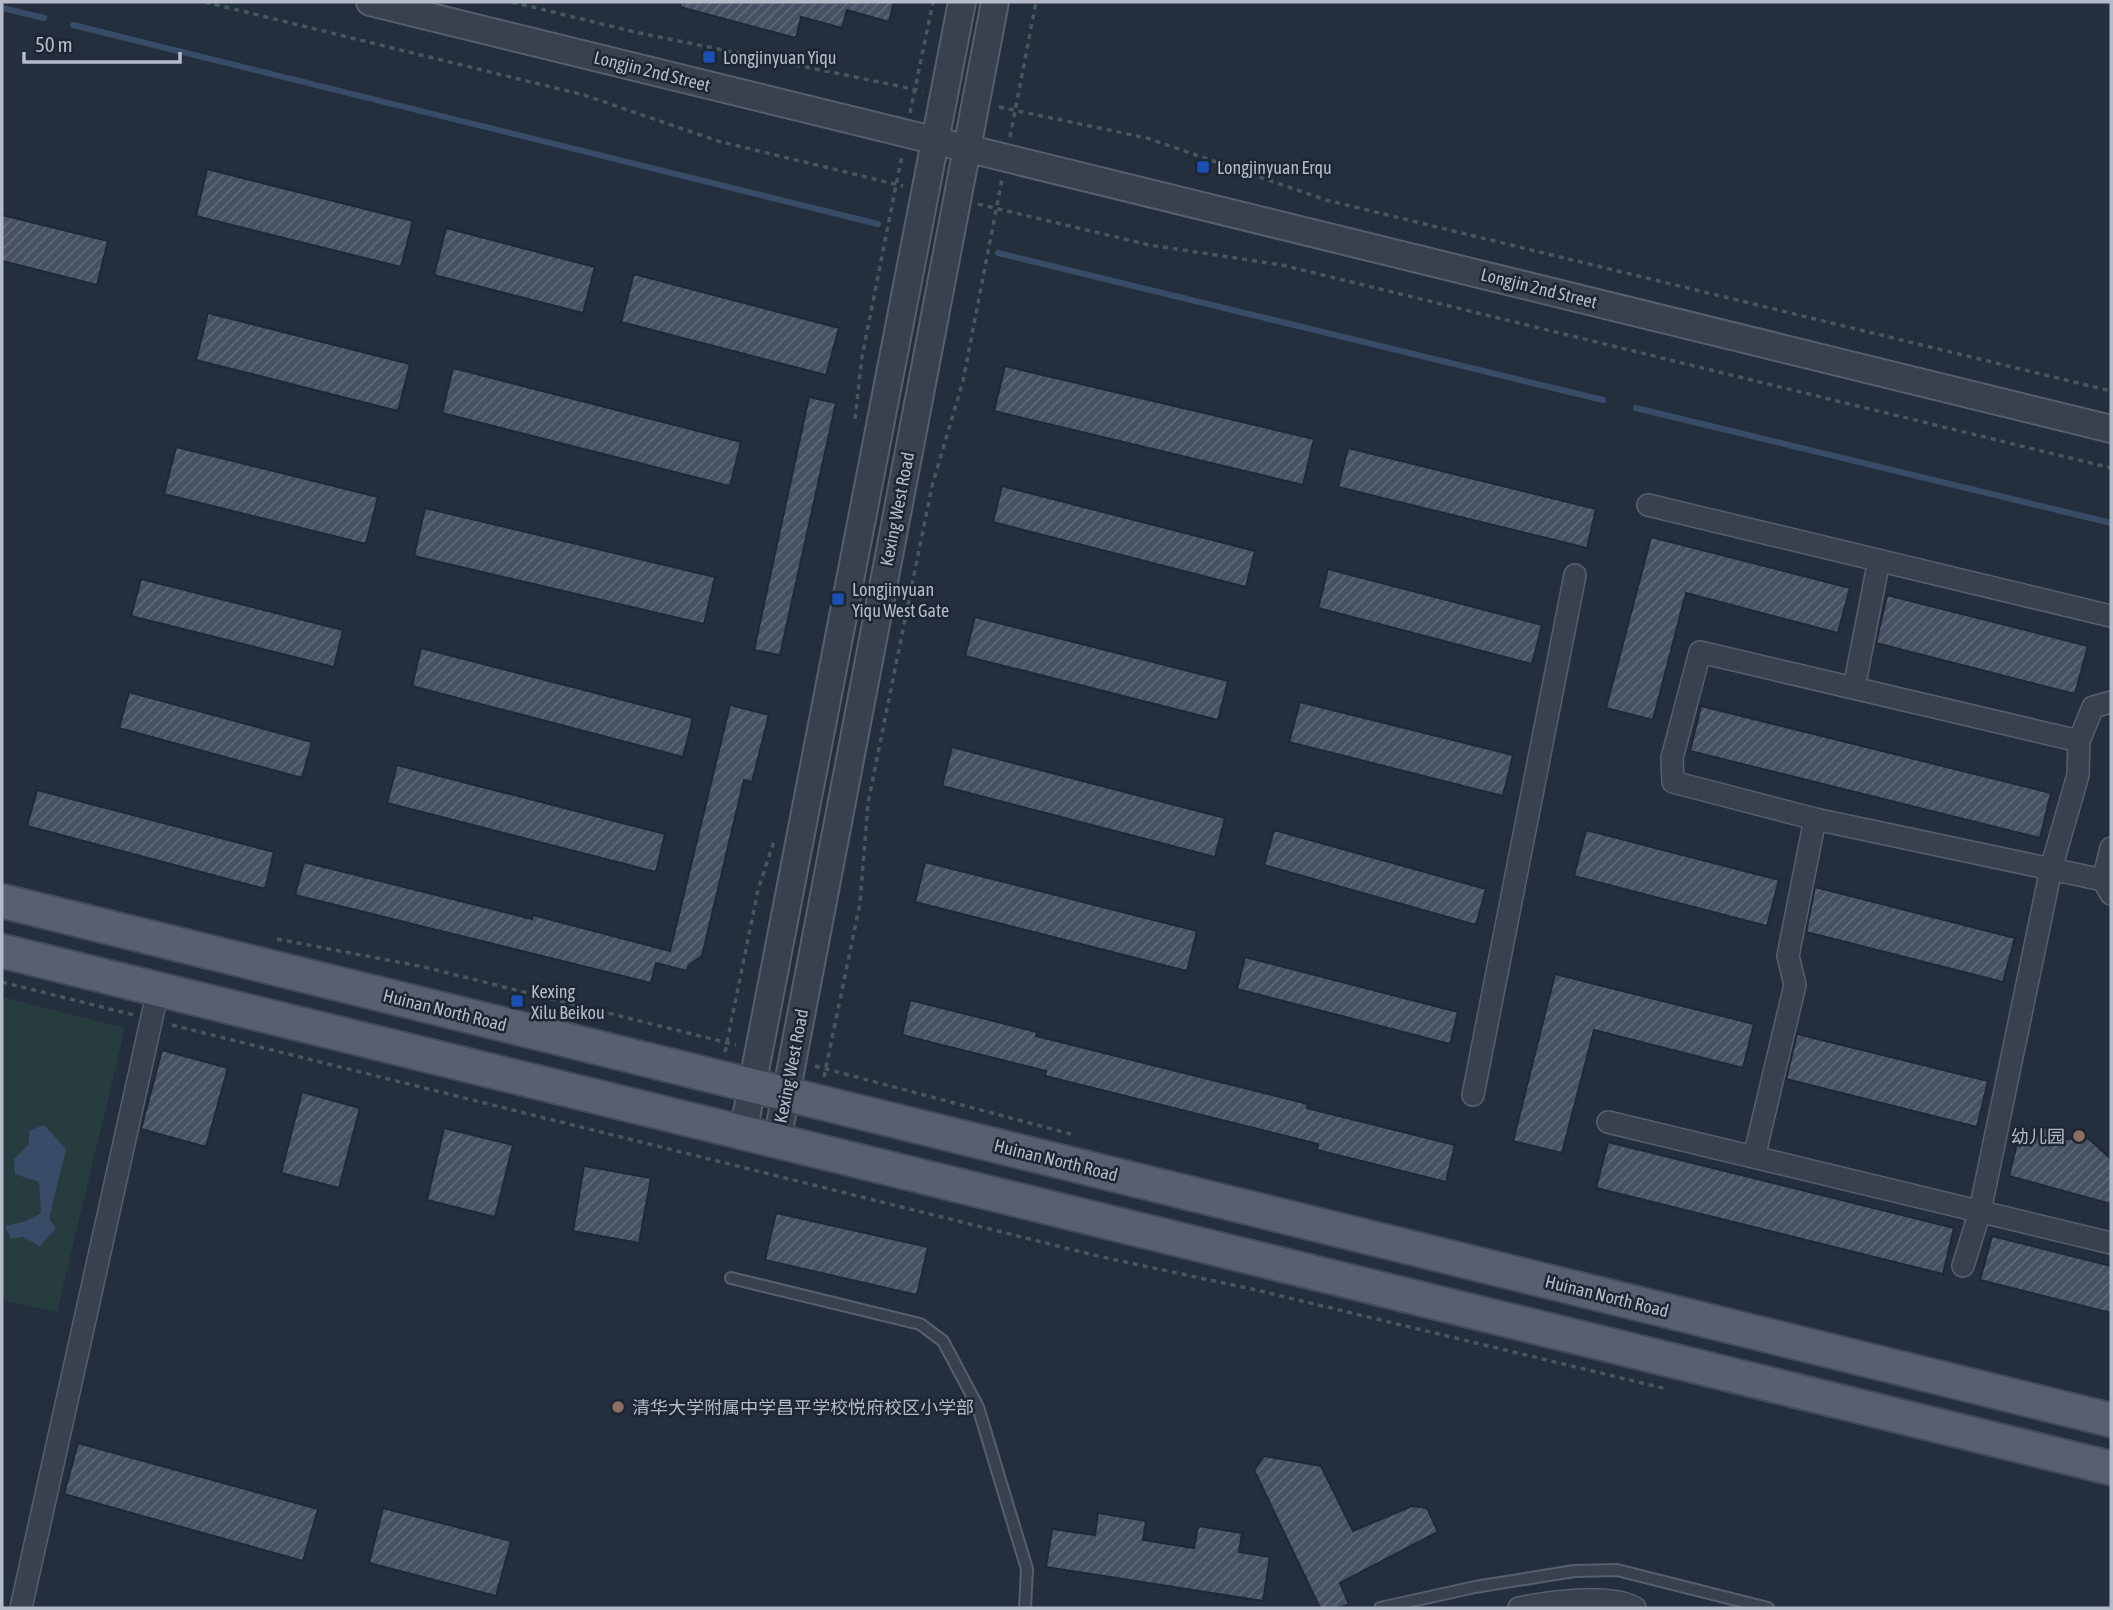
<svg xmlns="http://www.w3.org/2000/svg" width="2113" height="1610" font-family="'Asap Condensed','Noto Sans SC',sans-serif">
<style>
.park{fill:#263c3f}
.water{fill:#394c67}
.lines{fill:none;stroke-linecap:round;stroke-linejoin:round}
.stream{stroke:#394c67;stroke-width:6}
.building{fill:url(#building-hatch);stroke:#1f2835;stroke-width:2}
.service-casing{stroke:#565f6c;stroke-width:14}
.minor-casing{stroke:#565f6c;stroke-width:24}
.tertiary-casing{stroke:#565f6c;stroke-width:30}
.primary-casing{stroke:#414a57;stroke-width:37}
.path{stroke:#44595c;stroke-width:3.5;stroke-dasharray:5 5;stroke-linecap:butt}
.service{stroke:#38414e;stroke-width:10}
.minor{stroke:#38414e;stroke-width:21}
.tertiary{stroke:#38414e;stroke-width:26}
.primary{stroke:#56606e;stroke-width:33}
.transit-dot{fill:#1a4fb4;stroke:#1d2633;stroke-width:2.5}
.education-dot{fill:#8d6e63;stroke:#1d2633;stroke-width:2.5}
.labels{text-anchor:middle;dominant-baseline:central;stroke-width:5;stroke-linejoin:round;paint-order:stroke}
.poi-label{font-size:18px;fill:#b4bcc9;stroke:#1d2633;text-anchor:start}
.street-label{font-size:18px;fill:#b4bcc9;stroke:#1d2633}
</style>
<defs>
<pattern id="building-hatch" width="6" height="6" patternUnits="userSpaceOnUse" patternTransform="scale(1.75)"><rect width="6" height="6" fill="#455162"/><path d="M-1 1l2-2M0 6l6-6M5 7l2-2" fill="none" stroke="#5d6877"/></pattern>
</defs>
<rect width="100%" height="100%" fill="#242f3e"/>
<!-- park -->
<path class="park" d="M2,997L125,1028L57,1312L2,1300Z"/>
<!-- water -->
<path class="water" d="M44,1125L66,1149L49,1219L56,1228L40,1246L23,1237L11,1239L5,1226L27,1221L41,1213L39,1182L15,1174L14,1159L29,1144V1131Z"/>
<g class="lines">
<!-- stream -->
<path class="stream" d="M2,8L44,18
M73,25L878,224
M998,253L1603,400
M1636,408L2111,523"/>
</g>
<!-- building -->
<path class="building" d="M680,2H894L889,22L847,10L842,28L801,17L796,38L680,7Z
M207,169L413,221L401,267L196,216Z
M2,215L108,241L97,285L2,261Z
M446,228L595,267L583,313L434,275Z
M634,274L839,328L826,375L621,322Z
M208,313L410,364L398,411L196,360Z
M1005,366L1314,439L1303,485L994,411Z
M453,368L741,442L730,486L442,413Z
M809,397L836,403L780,655L754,650Z
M176,447L378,497L366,544L164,494Z
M1348,448L1596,509L1587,548L1338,487Z
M1002,486L1255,551L1246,587L993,522Z
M425,508L715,577L704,624L414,556Z
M1651,537L1850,588L1838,633L1686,593L1653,720L1606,708Z
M1328,569L1542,625L1532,664L1318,608Z
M141,579L343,630L334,667L131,616Z
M1887,595L2088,646L2075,694L1876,643Z
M975,617L1228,681L1218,720L965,656Z
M421,648L693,718L683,757L412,686Z
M129,692L312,742L302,778L119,728Z
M1300,702L1513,755L1503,796L1289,742Z
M730,705L769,715L752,782L744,780L702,956L689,965L687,971L656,963L651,983L295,895L304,862L532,919L533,915L670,951Z
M1701,706L2051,793L2040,838L1690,751Z
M952,747L1225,818L1215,857L942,786Z
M397,765L665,834L656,872L387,803Z
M37,790L274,852L265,889L27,826Z
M1274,830L1486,889L1476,925L1264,865Z
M1586,830L1779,880L1767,926L1574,876Z
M925,862L1197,931L1187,971L915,902Z
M1815,887L2015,938L2003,982L1806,932Z
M1245,957L1458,1012L1450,1044L1237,989Z
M1555,974L1754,1024L1743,1068L1594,1030L1562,1153L1513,1141Z
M910,1000L1037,1032L1036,1036L1308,1104L1307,1108L1455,1145L1446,1182L1317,1150L1318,1144L1045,1076L1046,1071L902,1035Z
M1797,1034L1988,1081L1977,1127L1786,1079Z
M162,1050L228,1068L206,1147L141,1129Z
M302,1092L360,1108L339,1188L281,1173Z
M2050,1127L2059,1130L2066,1139L2088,1138L2111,1159V1204L2009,1176L2019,1135L2033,1139L2042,1128Z
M444,1128L513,1145L495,1217L427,1200Z
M1608,1142L1954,1228L1943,1274L1596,1188Z
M584,1166L651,1178L639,1243L573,1231Z
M776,1213L928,1247L917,1295L765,1260Z
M1992,1236L2111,1266V1313L1980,1280Z
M78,1443L318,1509L303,1561L64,1494Z
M1264,1456L1321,1466L1353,1531L1412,1506L1427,1508L1438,1532L1340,1583L1349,1604L1339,1608H1320L1254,1470Z
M383,1508L511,1541L496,1596L369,1563Z
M1098,1513L1146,1521L1143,1540L1194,1548L1198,1526L1242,1533L1239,1552L1270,1557L1263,1601L1046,1567L1052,1529L1095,1535Z"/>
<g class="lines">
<defs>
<path id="service" d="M731,1278L920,1324L943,1341L978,1407L1027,1569L1025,1608
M1380,1608L1475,1587L1574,1571L1617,1570L1768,1608"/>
<path id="minor" d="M1648,505L2111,616
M1854,688L1879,560
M2079,741L1700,652L1672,758L1673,782L1815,819L2103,880
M2111,848L2103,880L2111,894
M1473,1095L1575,575
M1608,1122L2111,1243
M1754,1157L1795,985L1788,956L1815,819
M1963,1266L1980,1211L2051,869L2078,775L2079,741L2093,707L2111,702
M21,1608L158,990
M1519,1608C1546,1602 1611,1593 1635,1608"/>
<path id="tertiary" d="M370,2L2111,429
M743,1133L962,2
M777,1141L995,2"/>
<path id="primary" d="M2,901L2111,1420
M2,951L2111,1468"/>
</defs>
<!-- service casing -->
<use href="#service" class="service-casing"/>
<!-- minor casing -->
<use href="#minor" class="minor-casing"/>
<!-- tertiary casing -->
<use href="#tertiary" class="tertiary-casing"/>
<!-- primary casing -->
<use href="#primary" class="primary-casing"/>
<!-- path -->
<path class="path" d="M205,2L584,95L718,141L903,186
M512,2L635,32L923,91
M999,107L1147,138L1326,200L2111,391
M910,113L933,2
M1010,137L1036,2
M978,204L1149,245L1282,265L2111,468
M855,419L862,357L902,155
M277,939L424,967L736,1045
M2,982L134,1015
M172,1025L1102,1257L1252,1289L1667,1389
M725,1052L758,890L775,838
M815,1066L1071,1134
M824,1077L860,903L868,803L932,486L963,381L1002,179"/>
<!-- service -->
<use href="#service" class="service"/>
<!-- minor -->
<use href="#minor" class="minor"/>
<!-- tertiary -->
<use href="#tertiary" class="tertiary"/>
<!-- primary -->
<use href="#primary" class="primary"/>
</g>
<!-- markers -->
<g class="transit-dot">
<rect x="702" y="50" width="14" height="14" rx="3.5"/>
<rect x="1196" y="160" width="14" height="14" rx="3.5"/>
<rect x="831" y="592" width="14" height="14" rx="3.5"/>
<rect x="510" y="994" width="14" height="14" rx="3.5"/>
</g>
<g class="education-dot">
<circle cx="2079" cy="1136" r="7"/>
<circle cx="618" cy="1407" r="7"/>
</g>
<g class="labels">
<!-- poi labels -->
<g class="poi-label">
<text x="723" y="57">Longjinyuan Yiqu</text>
<text x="1217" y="167">Longjinyuan Erqu</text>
<text x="852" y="589">Longjinyuan<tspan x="852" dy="21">Yiqu West Gate</tspan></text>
<text x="531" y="991">Kexing<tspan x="531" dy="21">Xilu Beikou</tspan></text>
<text x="2065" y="1136" text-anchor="end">幼儿园</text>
<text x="632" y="1407">清华大学附属中学昌平学校悦府校区小学部</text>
</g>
<!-- street labels -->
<g class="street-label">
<text transform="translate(652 71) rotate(14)">Longjin 2nd Street</text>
<text transform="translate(1539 288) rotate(14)">Longjin 2nd Street</text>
<text transform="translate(897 509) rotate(-79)">Kexing West Road</text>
<text transform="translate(445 1010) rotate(14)">Huinan North Road</text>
<text transform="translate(791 1066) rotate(-79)">Kexing West Road</text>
<text transform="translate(1056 1160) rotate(14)">Huinan North Road</text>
<text transform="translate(1607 1296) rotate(14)">Huinan North Road</text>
</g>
</g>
<!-- border -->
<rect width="2113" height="1610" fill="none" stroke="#b4bcc9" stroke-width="7"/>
<!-- scale -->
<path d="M24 52v10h156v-10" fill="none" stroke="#b4bcc9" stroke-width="3.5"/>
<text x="35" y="52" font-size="21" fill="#b4bcc9" stroke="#1d2633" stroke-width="5" paint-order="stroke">50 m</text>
</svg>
